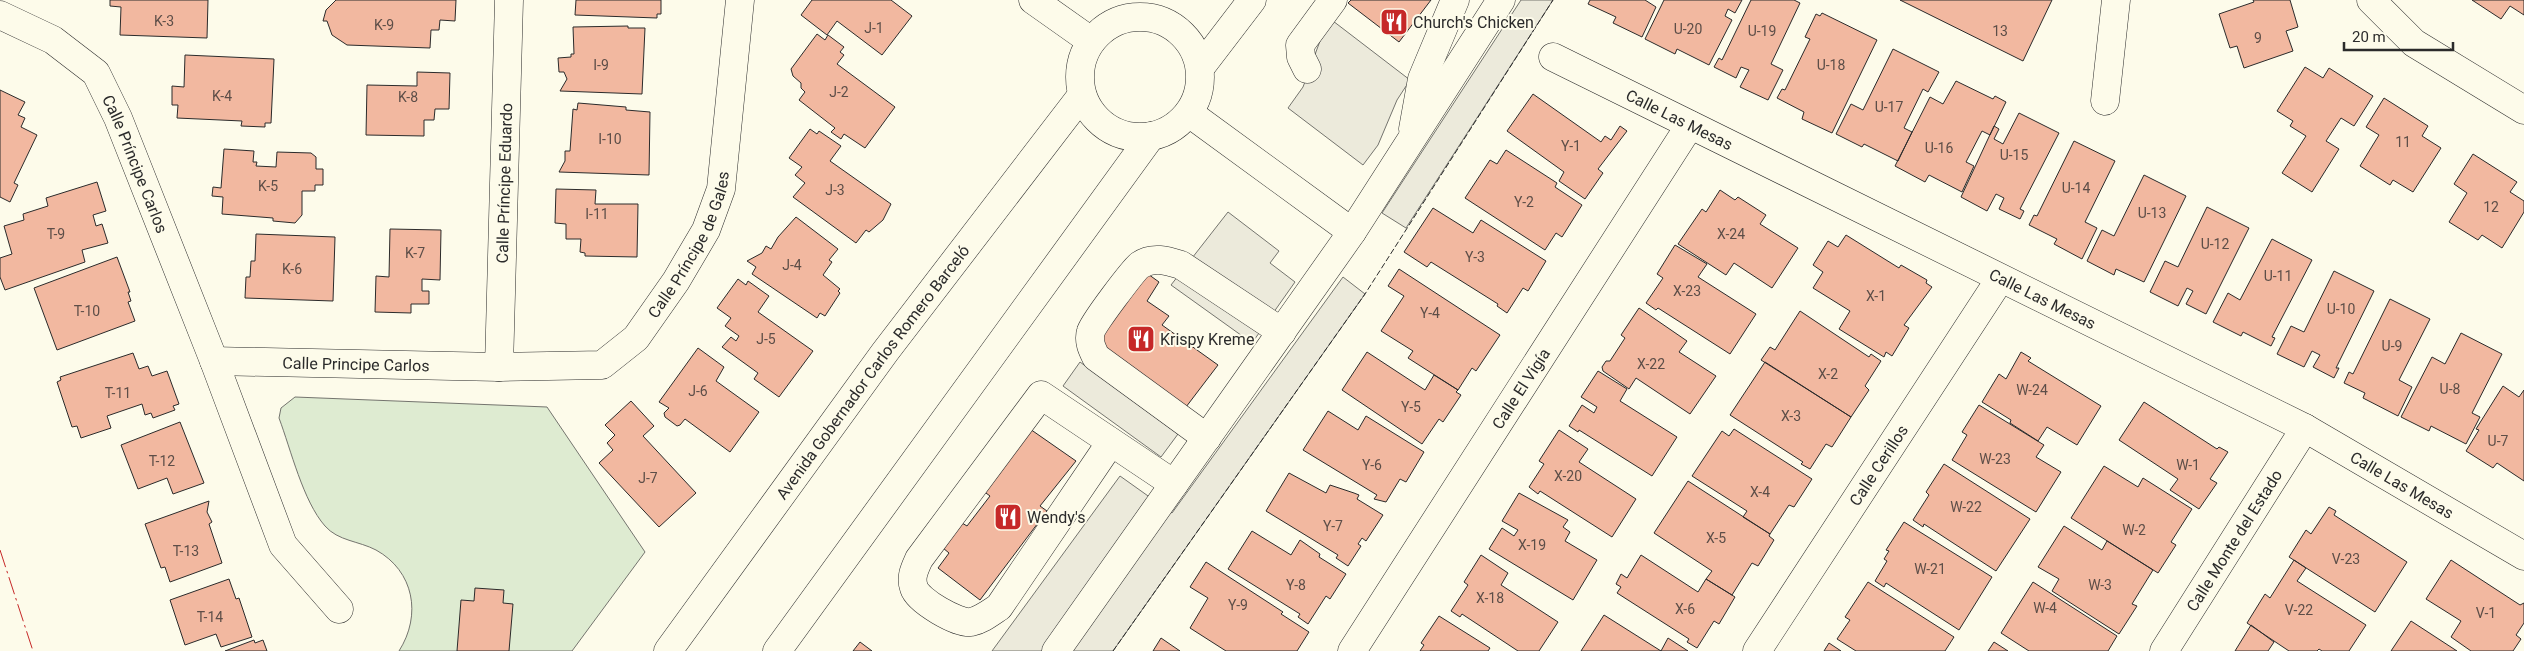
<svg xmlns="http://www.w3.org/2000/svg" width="2524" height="651" font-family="Roboto,sans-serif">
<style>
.green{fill:#deebd1;stroke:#74746e}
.parking{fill:#eceadb;stroke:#74746e}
.building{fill:#f2b8a0;stroke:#2b2b2b}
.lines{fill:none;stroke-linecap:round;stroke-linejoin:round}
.minor-casing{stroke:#2b2b2b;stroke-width:29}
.major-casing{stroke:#2b2b2b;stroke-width:29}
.minor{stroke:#fdfbea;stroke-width:28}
.major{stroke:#fdfbea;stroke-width:28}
.fence{stroke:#2b2b2b;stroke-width:1;stroke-dasharray:6 2.5;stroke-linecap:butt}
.power{stroke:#c62828;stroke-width:1;stroke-dasharray:18 4 2.5 4;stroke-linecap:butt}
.labels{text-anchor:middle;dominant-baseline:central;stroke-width:4;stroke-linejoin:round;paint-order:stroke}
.number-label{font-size:14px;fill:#5d4e48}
.poi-label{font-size:16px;fill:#2b2b2b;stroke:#fdfbea;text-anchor:start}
.street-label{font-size:16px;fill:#2b2b2b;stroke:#fdfbea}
</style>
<rect width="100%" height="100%" fill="#fdfbea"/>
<!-- green -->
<path class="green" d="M295,397L547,407L645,552L572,651H399C422,615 414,571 376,550C359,541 338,541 325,526C303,501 291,450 279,418L281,408Z"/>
<!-- parking -->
<path class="parking" d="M1521,0H1553L1406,228L1382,213Z
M1333,21L1410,80L1397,100L1378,145L1363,165L1288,108L1303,87L1320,41Z
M1228,212L1279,251L1270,263L1295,282L1252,343L1171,285Z
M1343,277L1365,294L1113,651H992L1120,476L1172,513Z
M1080,362L1178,434L1161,457L1063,386Z"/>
<!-- building -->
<path class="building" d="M110,0H208L207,38L120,35L121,7L110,6Z
M336,0H456L455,21L440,20L439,30H431L430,48L347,45L332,35L327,21H323L326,10Z
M576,0H661V14H657V18L575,15Z
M812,0H891L912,16L882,55L837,21L827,35L801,15Z
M1351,0H1431L1399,42L1348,3Z
M1590,0H1645L1656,7L1642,37L1613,23L1616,17L1588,4Z
M1664,0H1742L1735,13L1728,9L1725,16L1732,20L1709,65L1677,49L1675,54L1645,39Z
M1751,0H1794L1800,3L1771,64L1783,70L1768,100L1740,87L1749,70L1741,67L1736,78L1714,67L1719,58L1722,60Z
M1900,0H2052L2023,61Z
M2253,0H2290L2298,27L2286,31L2293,51L2244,68L2237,46L2230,48L2219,14L2254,2Z
M2472,0H2524V15L2510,6L2501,19Z
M1822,13L1877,40L1832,133L1802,119L1804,112L1777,98L1782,89L1785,90L1810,39L1805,37L1816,14L1820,16Z
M628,26V28H645L642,94L560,91L567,79L564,72H559L558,58L571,57V54H574L573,27Z
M817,34L825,40L828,35L844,47L840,52L844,55L837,64L895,107L865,148L844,134L841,139L831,132L835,128L799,100L805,92L801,88V83L793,76L791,69Z
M1893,49L1939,72L1928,92L1923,89L1904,128L1912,132L1898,161L1864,144L1862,147L1836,134L1851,104L1863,110Z
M185,55L274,59L271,123H265V127L241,126L242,121L177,118L178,105H172V86L184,87Z
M2305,67L2323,78L2329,68L2373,96L2354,126L2341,118L2326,141L2339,149L2312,192L2282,173L2306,136L2290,126L2293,121L2277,111Z
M417,72L450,73L449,109H435L434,120H424V136L366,135L367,85L417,86Z
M1956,81L1993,99L1995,96L2006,102L1990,135L1982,131L1966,162L1974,166L1962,192L1929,175L1925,182L1895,166L1930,97L1943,104Z
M0,90L25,102L18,115L25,118L21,127L37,135L14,183L18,185L10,202L0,197Z
M1533,94L1601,142L1605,136L1611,140L1620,126L1627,131L1598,169L1603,173L1585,199L1559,181L1564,172L1507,131Z
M2384,98L2428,126L2422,136L2441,148L2413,192L2393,180L2390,185L2360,166L2379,135L2366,127Z
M578,103L626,107V110L650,112L649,175L559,172L565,161V151H570L573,109L577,110Z
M2019,113L2059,133L2020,209L2024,211L2020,219L1999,209L2004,198L1996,194L1987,211L1961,197L1994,126L1999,129L1994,139L2003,144Z
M810,129L817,134L819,131L841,146L830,161L891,204L883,220L869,232L866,230L856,243L793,197L805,183L795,175L802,167L789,158Z
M2074,141L2115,161L2085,222L2097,228L2082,259L2054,244L2057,239L2029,225L2034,215L2037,216Z
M224,149L254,151L253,162H257L256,166L276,167L277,152L311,153L316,157V169H323V185H315V191H302V215L295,223L273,221V218L222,214L223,197L212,196L213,187L221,188Z
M1506,150L1557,183L1555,187L1582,205L1562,237L1556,233L1545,250L1465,198L1490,160L1497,164Z
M2473,154L2517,182L2510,192L2524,201V212L2502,248L2482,235L2478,240L2449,222L2467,193L2454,184Z
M2144,175L2186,196L2144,282L2116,269L2114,275L2087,261L2102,230L2114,236Z
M97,182L106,211L93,215L96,226L102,224L108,243L82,250L85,262L5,290L0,277V258L12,254L4,226L24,220L23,214L48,206L46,198Z
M556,189L596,190L595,204H638L637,257L585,256V253L580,252L581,239H566V224L555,223Z
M1720,190L1735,200L1738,197L1766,215L1760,224L1798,248L1772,288L1734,263L1726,275L1678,244L1702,209L1706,212Z
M2207,207L2249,228L2206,314L2186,304L2193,291L2187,288L2178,306L2150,292L2165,261L2178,267Z
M1433,208L1473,233L1481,220L1546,261L1528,291L1523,288L1507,313L1497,306L1498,304L1431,262L1427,267L1404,252Z
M796,217L838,249L829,260L832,262L823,275L840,289L838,291L840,293L825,316L820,313L817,318L752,274L756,267L747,261L762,253L766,246L771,249L778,237Z
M390,229L441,230L440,280L422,279V291H429V304H411V313L375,312L376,276L389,277Z
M256,234L335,237L333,301L245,298L246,277H250L251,261H255Z
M1846,235L1899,268L1901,265L1927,280L1926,283L1932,287L1904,325L1909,328L1892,356L1886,352L1884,357L1839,329L1850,311L1813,288L1823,272L1813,265L1828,241L1838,247Z
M2272,239L2312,260L2272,337L2275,338L2271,346L2243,332L2241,336L2213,322L2228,293L2240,300Z
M1675,245L1707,264L1698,277L1756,314L1730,354L1658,308L1656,310L1646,303L1663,278L1657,274Z
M117,257L130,292H128L131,301L128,302L135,321L57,350L34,288Z
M1141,269L1159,282L1147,301L1169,316L1162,325L1218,365L1186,407L1097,344Z
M1399,269L1500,335L1476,371L1472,368L1458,390L1408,358L1413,351L1381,331L1404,296L1388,286Z
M2334,271L2374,291L2336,368H2339L2334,378L2313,367L2320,355L2312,351L2304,367L2277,354L2291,326L2304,332Z
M738,279L746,285L748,281L769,296L758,312L813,351L779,397L754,379L758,373L722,347L731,337L736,341L739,336L725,326L731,318L717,308Z
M2390,299L2430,319L2399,380L2412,387L2398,416L2363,398L2365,393L2344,383L2349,372L2353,374Z
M1639,308L1687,341L1679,352L1716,376L1690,414L1636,378L1629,389L1603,371L1602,367L1606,361H1610L1625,338L1621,335Z
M1800,311L1869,357L1871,354L1881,361L1865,386L1869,390L1851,417L1761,360L1770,347L1775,350Z
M2461,333L2502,354L2472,413L2480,417L2466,444L2431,426L2429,431L2401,417L2432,357L2445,364Z
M698,348L724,367L716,381L759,412L730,452L685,419L680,425L677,426L665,417L664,413L669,408L659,402Z
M1367,352L1425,390L1434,375L1458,390L1456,392L1461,395L1443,422L1439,419L1422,444L1342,390Z
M2021,352L2031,358L2028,361L2101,406L2077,445L2047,427L2038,441L2010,423L2011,420L1982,402L1999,374L2006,379Z
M133,353L139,369L148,366L152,376L167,371L179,404L173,406L175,410L153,418L151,413L145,415L142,404L107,416L111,428L81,438L77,426L72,427L57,382L61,380L60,377Z
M1765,362L1851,417L1832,447L1826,444L1810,469L1801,464L1803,462L1730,415Z
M1598,371L1627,389L1620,401L1677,437L1652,476L1579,430L1578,432L1569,426L1582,405L1594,413L1597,407L1581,397Z
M2503,386L2519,397L2524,390V481L2497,463L2493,468L2466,451L2479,430L2476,429Z
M631,401L654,426L643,436L696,493L659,527L599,463L613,450L607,443L615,435L605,425Z
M2144,402L2217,449L2219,447L2228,452L2210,479L2217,483L2199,509L2170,490L2178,479L2119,440Z
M1979,405L2044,445L2036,457L2061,472L2036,512L1952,460L1967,435L1962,432Z
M1328,411L1358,430L1366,416L1424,452L1406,482L1400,479L1386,502L1374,499L1377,495L1303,450Z
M180,422L204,483L173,494L167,478L138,489L121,445Z
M1030,429L1076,461L1040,506L1047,511L980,600L938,568L949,553L943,548L962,523L967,526L990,496L982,490Z
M1734,429L1812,479L1794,507L1789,505L1770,534L1743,517L1747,511L1692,476L1722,431L1729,436Z
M1559,430L1588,449L1579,462L1636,499L1612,537L1540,491L1538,494L1529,487L1544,464L1539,461Z
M1944,464L2030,519L1996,571L1924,524L1923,527L1913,520L1929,495L1926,492Z
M2104,466L2138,487L2143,478L2192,509L2171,542L2176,545L2158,573L2071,518Z
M1289,473L1326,493L1330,485L1354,493L1359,495L1357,499L1383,515L1366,541L1362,538L1358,544L1361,546L1348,566L1336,558L1338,555L1266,511Z
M1688,481L1770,534L1769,536L1774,540L1758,566L1752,563L1732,595L1706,579L1712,571L1654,533Z
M1519,493L1568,520L1563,527L1570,532L1565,541L1597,560L1573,600L1489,549L1502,528L1514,536L1518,530L1502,521Z
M209,501L207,512L212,522L209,524L222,563L170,582L165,567L161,568L145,524Z
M2329,507L2336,511L2334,515L2407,562L2375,612L2289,557L2306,530L2311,534Z
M1904,522L1992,577L1959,630L1886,583L1884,587L1875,581L1887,561L1884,559L1889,551L1886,550Z
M2064,526L2102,550L2107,541L2153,570L2132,604L2137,606L2119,634L2052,591L2059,579L2038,567Z
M1252,531L1291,555L1300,540L1320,554L1319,557L1346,574L1330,599L1326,596L1308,624L1298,617L1300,614L1228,569Z
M1481,555L1508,573L1501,585L1558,622L1539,651H1518L1462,614L1460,617L1451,611L1468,585L1464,582Z
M1641,555L1698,592L1706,579L1735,597L1719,624L1714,621L1697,648L1687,642L1689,639L1617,593L1621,587L1616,584L1621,574L1627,578Z
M2294,560L2306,568L2297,581L2366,625L2349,651H2322L2319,649L2317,651H2289L2247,623L2265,594L2270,598Z
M2451,560L2520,605L2524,603V623L2516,635L2521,639L2513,651H2471L2451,637L2461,621L2426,599Z
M1206,562L1283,612L1281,614L1309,632L1297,651H1226L1190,628L1208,598L1190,587Z
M229,579L236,599L239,598L252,637L221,647L216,634L185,645L170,600Z
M1868,582L1954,637L1945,651H1856L1837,639L1850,620L1845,617Z
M2033,582L2117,636L2108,651H2029L2001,633Z
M475,588L504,590L503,603L513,604L509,651H457L461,600L474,601Z
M1604,615L1661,651L1668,638L1688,651H1581Z
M1439,616L1490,648L1488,651H1420L1424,645L1421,643Z
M2411,621L2457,651H2391Z
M2251,625L2274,642L2268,651H2235Z
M1161,638L1180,651H1153Z
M254,640L255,643L263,640L267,651H225Z
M860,642L872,651H853Z
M1994,642L2008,651H1988Z
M1829,643L1841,651H1824Z"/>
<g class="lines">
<defs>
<g id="minor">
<path d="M1033,0L1091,41"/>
<path d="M2371,0L2414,43L2524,110"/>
<path id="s1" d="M0,15L53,40L96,73L118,118L214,361L283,545L339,609"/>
<path id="s2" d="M1553,57L2305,428L2524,556"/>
<path d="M1307,69L1301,57L1300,45L1333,0"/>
<path d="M2105,101L2116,0"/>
<path d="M1189,113L1352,232"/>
<path d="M1413,129L1422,79L1455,0"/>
<path id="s3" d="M214,361L499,367L602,365L636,338L676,281L706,230L721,189L740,0"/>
<path id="s4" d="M499,367L509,0"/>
<path d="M1207,438L1096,357C1092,349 1088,341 1091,331C1092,325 1134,269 1140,265C1153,256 1168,261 1181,265L1282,332"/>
<path d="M1111,442L999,607C990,613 981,620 971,622C958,624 918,601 914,588C910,577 915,568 919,559L1041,395L1174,484"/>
<path d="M1056,651L1352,232L1501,0"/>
<path id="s5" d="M1352,651L1690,125"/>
<path id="s6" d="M1757,651L2000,279"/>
<path id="s7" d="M2164,651L2305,428"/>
</g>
<g id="major">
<circle cx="1140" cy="77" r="60"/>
<path d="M1200,68L1252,0"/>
<path id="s8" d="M668,651L885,352L1082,95"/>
<path d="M777,651L1151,136"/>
</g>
</defs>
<!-- minor casing -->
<use href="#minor" class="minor-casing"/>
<!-- major casing -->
<use href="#major" class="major-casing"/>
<!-- minor -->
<use href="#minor" class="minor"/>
<!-- major -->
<use href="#major" class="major"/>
<!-- fence -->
<path class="fence" d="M1113,651L1365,294L1553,0"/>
<!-- power -->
<path class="power" d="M0,550L33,651"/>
</g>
<!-- icons -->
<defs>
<symbol id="restaurant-square" viewBox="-11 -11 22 22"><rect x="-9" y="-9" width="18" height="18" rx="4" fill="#c62828" stroke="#fdfbea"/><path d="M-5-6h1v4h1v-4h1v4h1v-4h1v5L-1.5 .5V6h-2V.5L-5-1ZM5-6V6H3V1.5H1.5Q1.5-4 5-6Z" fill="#fff"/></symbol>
</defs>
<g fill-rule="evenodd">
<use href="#restaurant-square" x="1378" y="6" width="32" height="32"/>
<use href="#restaurant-square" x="1125" y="323" width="32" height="32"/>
<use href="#restaurant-square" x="992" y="501" width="32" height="32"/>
</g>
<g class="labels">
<!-- number labels -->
<g class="number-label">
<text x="164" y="21">K-3</text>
<text x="384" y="25">K-9</text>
<text x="874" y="28">J-1</text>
<text x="1688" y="29">U-20</text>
<text x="1762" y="31">U-19</text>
<text x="2000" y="31">13</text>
<text x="2258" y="38">9</text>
<text x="601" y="65">I-9</text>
<text x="1831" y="65">U-18</text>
<text x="839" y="92">J-2</text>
<text x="222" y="96">K-4</text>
<text x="408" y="97">K-8</text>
<text x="1889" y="107">U-17</text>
<text x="610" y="139">I-10</text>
<text x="2403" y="142">11</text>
<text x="1571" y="146">Y-1</text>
<text x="1939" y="148">U-16</text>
<text x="2014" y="155">U-15</text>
<text x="268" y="186">K-5</text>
<text x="2076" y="188">U-14</text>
<text x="835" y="190">J-3</text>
<text x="1524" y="202">Y-2</text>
<text x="2491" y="207">12</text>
<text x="2152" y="213">U-13</text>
<text x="597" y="214">I-11</text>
<text x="56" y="234">T-9</text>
<text x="1731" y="234">X-24</text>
<text x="2215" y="244">U-12</text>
<text x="415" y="253">K-7</text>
<text x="1475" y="257">Y-3</text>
<text x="792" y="265">J-4</text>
<text x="292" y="269">K-6</text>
<text x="2278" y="276">U-11</text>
<text x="1687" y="291">X-23</text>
<text x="1876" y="296">X-1</text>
<text x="2341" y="309">U-10</text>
<text x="87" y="311">T-10</text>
<text x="1430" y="313">Y-4</text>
<text x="766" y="339">J-5</text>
<text x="2392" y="346">U-9</text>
<text x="1651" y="364">X-22</text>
<text x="1828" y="374">X-2</text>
<text x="2450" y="389">U-8</text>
<text x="2032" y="390">W-24</text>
<text x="698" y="391">J-6</text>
<text x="118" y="393">T-11</text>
<text x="1411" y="407">Y-5</text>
<text x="1791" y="416">X-3</text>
<text x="2498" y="441">U-7</text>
<text x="1995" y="459">W-23</text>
<text x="162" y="461">T-12</text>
<text x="1372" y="465">Y-6</text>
<text x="2188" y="465">W-1</text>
<text x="1568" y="476">X-20</text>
<text x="648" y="478">J-7</text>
<text x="1760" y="492">X-4</text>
<text x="1966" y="507">W-22</text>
<text x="1333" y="526">Y-7</text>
<text x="2134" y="530">W-2</text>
<text x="1716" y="538">X-5</text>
<text x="1532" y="545">X-19</text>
<text x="186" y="551">T-13</text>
<text x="2346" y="559">V-23</text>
<text x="1930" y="569">W-21</text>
<text x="1296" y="585">Y-8</text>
<text x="2100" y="585">W-3</text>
<text x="1490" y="598">X-18</text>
<text x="1238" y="605">Y-9</text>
<text x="2045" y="608">W-4</text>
<text x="1685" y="609">X-6</text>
<text x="2299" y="610">V-22</text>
<text x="2486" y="613">V-1</text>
<text x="210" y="617">T-14</text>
</g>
<!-- poi labels -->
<g class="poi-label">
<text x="1413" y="22">Church's Chicken</text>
<text x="1160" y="339">Krispy Kreme</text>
<text x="1027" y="517">Wendy's</text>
</g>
<!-- street labels -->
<g class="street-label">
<text stroke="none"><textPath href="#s2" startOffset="141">Calle Las Mesas</textPath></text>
<text stroke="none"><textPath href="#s1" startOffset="212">Calle Príncipe Carlos</textPath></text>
<text stroke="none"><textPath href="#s4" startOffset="184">Calle Príncipe Eduardo</textPath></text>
<text stroke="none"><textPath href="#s3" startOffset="540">Calle Príncipe de Gales</textPath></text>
<text stroke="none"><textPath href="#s2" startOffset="546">Calle Las Mesas</textPath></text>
<text stroke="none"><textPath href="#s3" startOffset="142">Calle Principe Carlos</textPath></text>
<text stroke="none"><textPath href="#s8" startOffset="346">Avenida Gobernador Carlos Romero Barceló</textPath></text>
<text stroke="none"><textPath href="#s5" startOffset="312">Calle El Vigía</textPath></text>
<text stroke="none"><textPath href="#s6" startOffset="222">Calle Cerillos</textPath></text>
<text stroke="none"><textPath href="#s2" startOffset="951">Calle Las Mesas</textPath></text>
<text stroke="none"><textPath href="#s7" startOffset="131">Calle Monte del Estado</textPath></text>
</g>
</g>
<!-- scale -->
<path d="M2344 42v8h109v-8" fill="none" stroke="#2b2b2b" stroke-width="2.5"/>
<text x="2352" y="42" font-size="15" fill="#2b2b2b" stroke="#fdfbea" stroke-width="4" paint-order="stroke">20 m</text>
</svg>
